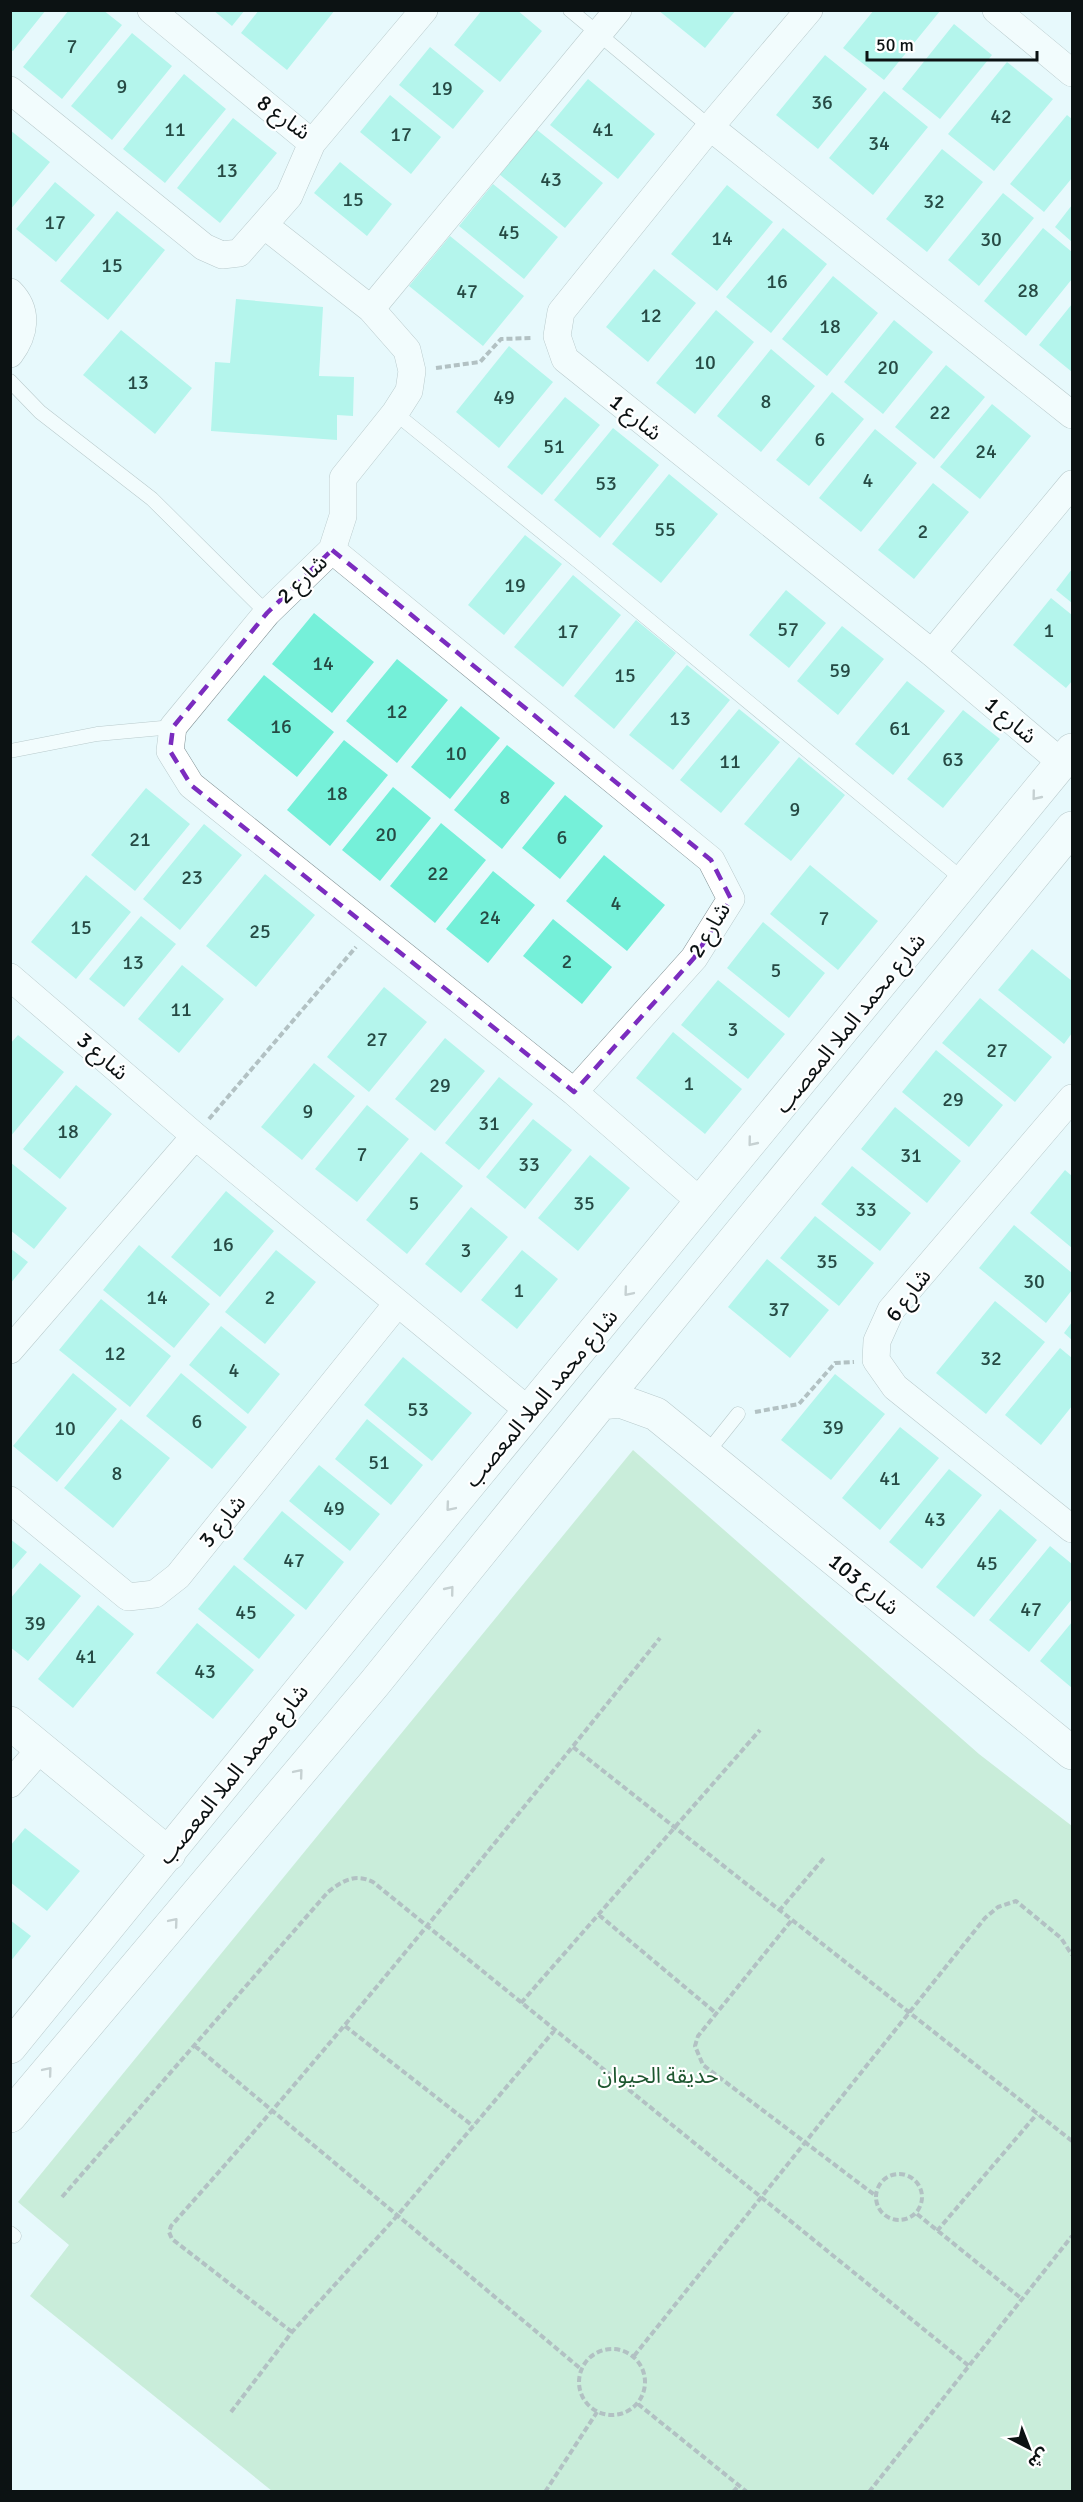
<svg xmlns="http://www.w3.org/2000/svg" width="1083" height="2502" font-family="Signika,'Noto Sans Arabic',sans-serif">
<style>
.green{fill:#a5ddb2}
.building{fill:#75f0d9}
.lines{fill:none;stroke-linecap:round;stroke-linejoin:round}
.lane-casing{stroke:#819194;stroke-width:15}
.street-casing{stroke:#819194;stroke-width:28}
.secondary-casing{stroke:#819194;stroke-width:34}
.path{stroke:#717c7e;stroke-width:4;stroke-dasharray:6 3;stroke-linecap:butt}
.lane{stroke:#fff;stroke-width:14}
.street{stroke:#fff;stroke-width:27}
.secondary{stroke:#fff;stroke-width:33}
.oneway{stroke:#9ea0a1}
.marked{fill:none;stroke:#7b2cbf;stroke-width:4.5;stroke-dasharray:12 8;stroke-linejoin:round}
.labels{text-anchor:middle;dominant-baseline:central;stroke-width:4.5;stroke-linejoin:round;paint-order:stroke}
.number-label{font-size:20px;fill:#264a44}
.street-label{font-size:22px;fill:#0c1213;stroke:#fff}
.park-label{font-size:22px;fill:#1e5730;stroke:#fff}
</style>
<rect width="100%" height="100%" fill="#e7f9fc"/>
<!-- green -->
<path class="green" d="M633,1450L979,1754L1072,1826V2491H272L30,2296L69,2245L18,2202Z"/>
<!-- building -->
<path class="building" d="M10,10H46L13,51L10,50Z
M69,10H103L122,25L62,99L23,67Z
M213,10H245L232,26Z
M259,10H335L287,70L241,33Z
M482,10H517L542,31L500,82L454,45Z
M658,10H736L705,48Z
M874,10L940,11L884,80L843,48Z
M954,24L992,55L940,119L902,89Z
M132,33L172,66L112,140L71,106Z
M430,47L484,91L453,129L399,85Z
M825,55L867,89L818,149L776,115Z
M1007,62L1053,99L994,171L948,134Z
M184,74L226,109L165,183L123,149Z
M588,79L655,134L618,179L550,125Z
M884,91L928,127L873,195L829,158Z
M390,95L441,137L411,174L360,132Z
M1067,115L1072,119V178L1044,212L1010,184Z
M233,118L277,153L220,223L177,188Z
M536,129L603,183L565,228L499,174Z
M10,130L50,162L10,210Z
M942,149L983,182L927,252L886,219Z
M340,162L392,204L367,236L314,193Z
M55,182L95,215L56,262L16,229Z
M493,184L558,237L524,279L459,226Z
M727,185L773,222L717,291L671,254Z
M1003,193L1034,218L979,286L948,260Z
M1072,205V242L1055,227Z
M117,211L165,250L108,320L60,281Z
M783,228L827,264L771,333L726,297Z
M1043,228L1072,252V279L1026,336L984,301Z
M450,236L524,296L483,346L409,286Z
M654,269L696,303L648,362L606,327Z
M833,276L878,313L827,376L782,339Z
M236,299L323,307L319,376L354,377L353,416L337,415V440L211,431L215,362L230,363Z
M1072,304V372L1039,345Z
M716,310L754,342L695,414L656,383Z
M894,320L933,352L883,414L844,382Z
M121,330L192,388L155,434L83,375Z
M509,346L553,382L499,448L456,412Z
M771,349L815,386L761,452L717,416Z
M946,365L985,397L934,459L895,427Z
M832,392L864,419L809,486L776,460Z
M565,397L600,425L542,495L507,467Z
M992,404L1031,436L980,499L940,467Z
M613,428L659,465L600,538L554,500Z
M875,429L917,463L861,532L819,498Z
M669,474L718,514L661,583L612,544Z
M933,483L969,512L914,579L878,550Z
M525,535L562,564L504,635L468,605Z
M1072,569V603L1056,590Z
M573,575L621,615L563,687L514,647Z
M786,590L826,623L789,668L749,635Z
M1051,598L1072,615V681L1066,688L1013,645Z
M314,613L374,662L332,713L272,664Z
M636,620L676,653L614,729L574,696Z
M842,626L884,659L838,715L797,681Z
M397,659L448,700L397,763L346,721Z
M687,665L730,700L673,770L629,735Z
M264,675L334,732L297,777L227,720Z
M907,681L945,711L893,775L855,744Z
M461,706L500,738L450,799L411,767Z
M739,709L780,742L721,813L680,780Z
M963,710L1000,739L943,808L907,779Z
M344,740L388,775L330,846L287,810Z
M507,745L555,783L502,849L454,810Z
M799,757L845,795L791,861L744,824Z
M393,787L431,818L380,881L342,850Z
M146,788L190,824L135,891L91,855Z
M565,795L603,826L560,879L522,848Z
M441,823L486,860L435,923L390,886Z
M204,824L242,855L180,930L143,899Z
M604,855L665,905L627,951L566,901Z
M810,865L878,921L838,970L770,914Z
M493,871L535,905L488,963L446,929Z
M265,874L315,915L256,987L206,946Z
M86,875L131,912L76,979L31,942Z
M141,916L176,944L124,1007L89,979Z
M553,919L612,967L582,1004L523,956Z
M763,922L825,973L789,1018L727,968Z
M1032,949L1072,981V1033L1064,1044L998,990Z
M182,965L224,999L179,1053L138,1019Z
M718,980L785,1034L748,1079L681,1025Z
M384,987L427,1022L369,1092L327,1057Z
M980,998L1052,1057L1015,1102L942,1043Z
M673,1032L742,1089L705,1134L636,1078Z
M18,1035L64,1072L10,1137V1044Z
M445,1038L485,1071L435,1131L395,1099Z
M936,1050L1003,1105L969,1147L902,1092Z
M314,1063L355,1096L302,1160L261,1127Z
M499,1077L533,1104L479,1170L445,1143Z
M76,1085L112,1114L60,1179L23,1149Z
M367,1105L409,1139L357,1202L315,1169Z
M895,1107L961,1161L927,1203L861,1149Z
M533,1119L572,1150L525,1209L486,1177Z
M421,1152L463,1186L407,1254L366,1220Z
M590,1155L630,1188L578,1251L538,1218Z
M10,1162L67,1208L34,1249L10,1230Z
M852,1166L911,1213L880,1251L821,1204Z
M1065,1170L1072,1176V1248L1030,1213Z
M226,1191L274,1231L220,1297L171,1257Z
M471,1207L508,1237L461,1293L425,1264Z
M815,1216L874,1263L839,1306L780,1258Z
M1014,1225L1072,1273V1290L1046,1323L979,1268Z
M139,1245L210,1304L174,1348L103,1290Z
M10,1248L28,1262L10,1284Z
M276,1250L316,1282L265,1344L225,1312Z
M522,1250L558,1279L517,1329L481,1300Z
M767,1259L829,1310L790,1358L728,1307Z
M101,1299L171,1356L130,1407L59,1350Z
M995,1301L1045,1342L986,1414L936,1373Z
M1072,1322V1340L1064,1333Z
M221,1326L280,1374L248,1414L189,1365Z
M1060,1348L1072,1358V1406L1041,1445L1005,1415Z
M403,1357L472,1413L432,1461L364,1405Z
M73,1373L117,1409L57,1482L13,1446Z
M181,1373L247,1427L212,1469L146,1416Z
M835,1374L885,1414L831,1480L781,1440Z
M121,1419L170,1458L113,1528L64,1488Z
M367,1419L423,1465L391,1505L335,1459Z
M900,1427L939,1458L880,1530L842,1498Z
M319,1465L380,1514L350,1551L289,1501Z
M949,1469L982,1495L922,1569L889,1542Z
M1000,1509L1037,1540L974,1617L936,1587Z
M282,1511L344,1562L306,1610L243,1559Z
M10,1539L27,1552L10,1572Z
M1050,1546L1072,1564V1599L1029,1652L989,1620Z
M40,1563L81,1596L28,1661L10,1647V1599Z
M234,1565L295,1615L259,1659L198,1609Z
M98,1605L134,1634L73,1708L38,1679Z
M1072,1622V1688L1040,1661Z
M197,1623L254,1670L213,1719L156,1673Z
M25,1828L80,1871L47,1911L10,1882V1846Z
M10,1920L31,1936L10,1962Z"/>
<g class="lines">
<defs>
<path id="lane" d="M570,10L710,127
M10,381L40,412L152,499L267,613
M395,413L584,566L966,882
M10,751L97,734L173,727
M706,1454L738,1414
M10,2233L14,2236"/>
<path id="street" d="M151,10L312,143
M809,10L710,127L561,312L557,336L565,359L932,653L1062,763
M996,10L1072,73
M10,90L204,247L222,255L239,253L289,196L312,143L424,10
M710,127L1072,415
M264,225L371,309L407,350L412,371L409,391L395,413L343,478V516L332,550L267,613L173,727L170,751L191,785L574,1092L702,1203
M10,292C29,311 25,334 10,354
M371,309L618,10
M332,550L711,860L731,899L694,958L574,1092
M932,653L1072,484
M10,977L195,1136L529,1411
M1072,1098L891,1310L877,1341L876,1360L895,1387L1072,1529
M10,1350L195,1136
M10,1500L128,1597L155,1594L178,1576L397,1304
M10,1784L41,1748"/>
<path id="secondary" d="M601,1403L620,1401L656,1414L1072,1753
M10,1723L169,1854
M10,2047L382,1590L1072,750
M10,2116L374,1684L601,1403L1072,828"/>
</defs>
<!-- lane casing -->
<use href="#lane" class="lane-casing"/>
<!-- street casing -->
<use href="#street" class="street-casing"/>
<!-- secondary casing -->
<use href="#secondary" class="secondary-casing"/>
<!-- path -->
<path class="path" d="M436,368L480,362L501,339L533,338
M209,1119L356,947
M755,1412L799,1404L835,1363L854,1362
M573,1747L1072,2141
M779,1911L824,1858
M599,1915L717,2014
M791,1921L698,2036L695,2046L703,2065L876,2196
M521,2003L760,1730
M345,2026L473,2126
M195,2046L581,2369
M876 2197a23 23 0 1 1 46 0a23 23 0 1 1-46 0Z
M62,2197L328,1892C342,1881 355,1873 373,1882L969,2366
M917,2214L1022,2299
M937,2231L1037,2114
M292,2332L172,2239L169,2232L171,2226C341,2036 500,1837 660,1638
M579 2382a33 33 0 1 1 66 0a33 33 0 1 1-66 0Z
M634,2356L985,1918L998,1907L1016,1901L1061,1938L1072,1955
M638,2404L747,2492
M231,2412L292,2332L397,2216L554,2031
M545,2492L597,2412
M733,2492L739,2485
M869,2492L1072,2236"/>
<!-- lane -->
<use href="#lane" class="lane"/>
<!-- street -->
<use href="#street" class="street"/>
<!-- secondary -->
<use href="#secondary" class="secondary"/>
</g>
<!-- one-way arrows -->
<defs><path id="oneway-chevron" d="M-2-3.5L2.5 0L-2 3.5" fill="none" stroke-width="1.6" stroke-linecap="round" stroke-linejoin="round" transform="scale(1.5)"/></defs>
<g class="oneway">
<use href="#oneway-chevron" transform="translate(1036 796) rotate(129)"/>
<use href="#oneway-chevron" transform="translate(752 1142) rotate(129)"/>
<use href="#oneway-chevron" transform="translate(628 1292) rotate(130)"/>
<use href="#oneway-chevron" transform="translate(450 1507) rotate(130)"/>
<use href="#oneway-chevron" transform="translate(450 1590) rotate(-51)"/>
<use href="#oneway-chevron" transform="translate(299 1773) rotate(-50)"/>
<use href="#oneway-chevron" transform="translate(174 1922) rotate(-50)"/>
<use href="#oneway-chevron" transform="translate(48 2071) rotate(-50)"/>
</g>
<!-- marked area -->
<path d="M0 0H1083V2502H0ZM332,550L711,860L731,899L694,958L574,1092L191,785L170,751L173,727L267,613Z" fill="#e7f9fc" fill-opacity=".55" fill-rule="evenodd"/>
<path class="marked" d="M332,550L711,860L731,899L694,958L574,1092L191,785L170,751L173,727L267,613Z"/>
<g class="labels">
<!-- number labels -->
<g class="number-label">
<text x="72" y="46">7</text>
<text x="122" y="86">9</text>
<text x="442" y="88">19</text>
<text x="822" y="102">36</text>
<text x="1001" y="116">42</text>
<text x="175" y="129">11</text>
<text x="603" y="129">41</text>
<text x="401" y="134">17</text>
<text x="879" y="143">34</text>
<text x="227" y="170">13</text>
<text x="551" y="179">43</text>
<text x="353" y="199">15</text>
<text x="934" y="201">32</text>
<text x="55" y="222">17</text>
<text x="509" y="232">45</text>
<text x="722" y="238">14</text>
<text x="991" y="239">30</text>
<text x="112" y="265">15</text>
<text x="777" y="281">16</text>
<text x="1028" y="290">28</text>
<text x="467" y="291">47</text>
<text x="651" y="315">12</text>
<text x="830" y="326">18</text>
<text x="705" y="362">10</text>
<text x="888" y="367">20</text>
<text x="138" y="382">13</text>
<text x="504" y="397">49</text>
<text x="766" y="401">8</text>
<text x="940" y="412">22</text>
<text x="820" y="439">6</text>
<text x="554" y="446">51</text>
<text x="986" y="451">24</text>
<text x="868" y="480">4</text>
<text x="606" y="483">53</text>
<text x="665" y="529">55</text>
<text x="923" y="531">2</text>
<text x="515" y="585">19</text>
<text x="788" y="629">57</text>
<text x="1049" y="630">1</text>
<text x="568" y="631">17</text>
<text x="323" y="663">14</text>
<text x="840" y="670">59</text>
<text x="625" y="675">15</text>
<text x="397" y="711">12</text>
<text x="680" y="718">13</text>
<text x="281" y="726">16</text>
<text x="900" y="728">61</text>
<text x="456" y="753">10</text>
<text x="953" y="759">63</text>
<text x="730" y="761">11</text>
<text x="337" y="793">18</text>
<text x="505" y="797">8</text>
<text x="795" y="809">9</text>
<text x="386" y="834">20</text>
<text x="562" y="837">6</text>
<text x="140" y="839">21</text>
<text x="438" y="873">22</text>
<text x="192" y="877">23</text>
<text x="616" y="903">4</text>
<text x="490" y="917">24</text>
<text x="824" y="918">7</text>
<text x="81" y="927">15</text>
<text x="260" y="931">25</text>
<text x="567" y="961">2</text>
<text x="133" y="962">13</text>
<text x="776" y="970">5</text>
<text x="181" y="1009">11</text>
<text x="733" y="1029">3</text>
<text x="377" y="1039">27</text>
<text x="997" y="1050">27</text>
<text x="689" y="1083">1</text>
<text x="440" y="1085">29</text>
<text x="953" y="1099">29</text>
<text x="308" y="1111">9</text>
<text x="489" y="1123">31</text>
<text x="68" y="1131">18</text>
<text x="362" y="1154">7</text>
<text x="911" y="1155">31</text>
<text x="529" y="1164">33</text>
<text x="414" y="1203">5</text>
<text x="584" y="1203">35</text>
<text x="866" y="1209">33</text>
<text x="223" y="1244">16</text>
<text x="466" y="1250">3</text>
<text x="827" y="1261">35</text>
<text x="1034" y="1281">30</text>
<text x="519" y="1290">1</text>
<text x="157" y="1297">14</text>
<text x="270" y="1297">2</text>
<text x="779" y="1309">37</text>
<text x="115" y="1353">12</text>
<text x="991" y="1358">32</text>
<text x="234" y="1370">4</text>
<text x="418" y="1409">53</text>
<text x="197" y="1421">6</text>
<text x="833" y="1427">39</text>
<text x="65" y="1428">10</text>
<text x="379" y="1462">51</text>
<text x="117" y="1473">8</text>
<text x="890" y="1478">41</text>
<text x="334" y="1508">49</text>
<text x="935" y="1519">43</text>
<text x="294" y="1560">47</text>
<text x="987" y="1563">45</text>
<text x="1031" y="1609">47</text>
<text x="246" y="1612">45</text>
<text x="35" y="1623">39</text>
<text x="86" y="1656">41</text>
<text x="205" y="1671">43</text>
</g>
<!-- street labels -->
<g class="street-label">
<text transform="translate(284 117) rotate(36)">شارع 8</text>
<text transform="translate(636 417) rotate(39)">شارع 1</text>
<text transform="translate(302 579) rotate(-44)">شارع 2</text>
<text transform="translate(1011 720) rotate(40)">شارع 1</text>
<text transform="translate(709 930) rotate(-59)">شارع 2</text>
<text transform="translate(850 1023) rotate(-51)">شارع محمد الملا المعصب</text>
<text transform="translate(103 1056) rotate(41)">شارع 3</text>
<text transform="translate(908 1295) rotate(-53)">شارع 6</text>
<text transform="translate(541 1398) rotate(-50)">شارع محمد الملا المعصب</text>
<text transform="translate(222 1521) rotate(-51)">شارع 3</text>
<text transform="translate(864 1584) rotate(39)">شارع 103</text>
<text transform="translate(233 1774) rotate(-51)">شارع محمد الملا المعصب</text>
</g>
<!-- park labels -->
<g class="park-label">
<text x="658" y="2075">حديقة الحيوان</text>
</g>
</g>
<!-- border -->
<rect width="1083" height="2502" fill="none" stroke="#0c1213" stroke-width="24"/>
<!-- north arrow -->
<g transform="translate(1029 2448) rotate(138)" stroke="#ffffff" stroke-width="4.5" paint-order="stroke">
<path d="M0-4.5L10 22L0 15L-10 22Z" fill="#0c1213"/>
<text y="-9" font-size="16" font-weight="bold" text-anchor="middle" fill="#0c1213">ش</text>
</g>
<!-- scale -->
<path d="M867 51v9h170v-9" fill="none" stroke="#0c1213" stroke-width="3"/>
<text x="876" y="51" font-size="18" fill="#0c1213" stroke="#ffffff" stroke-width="4.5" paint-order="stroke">50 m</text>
</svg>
